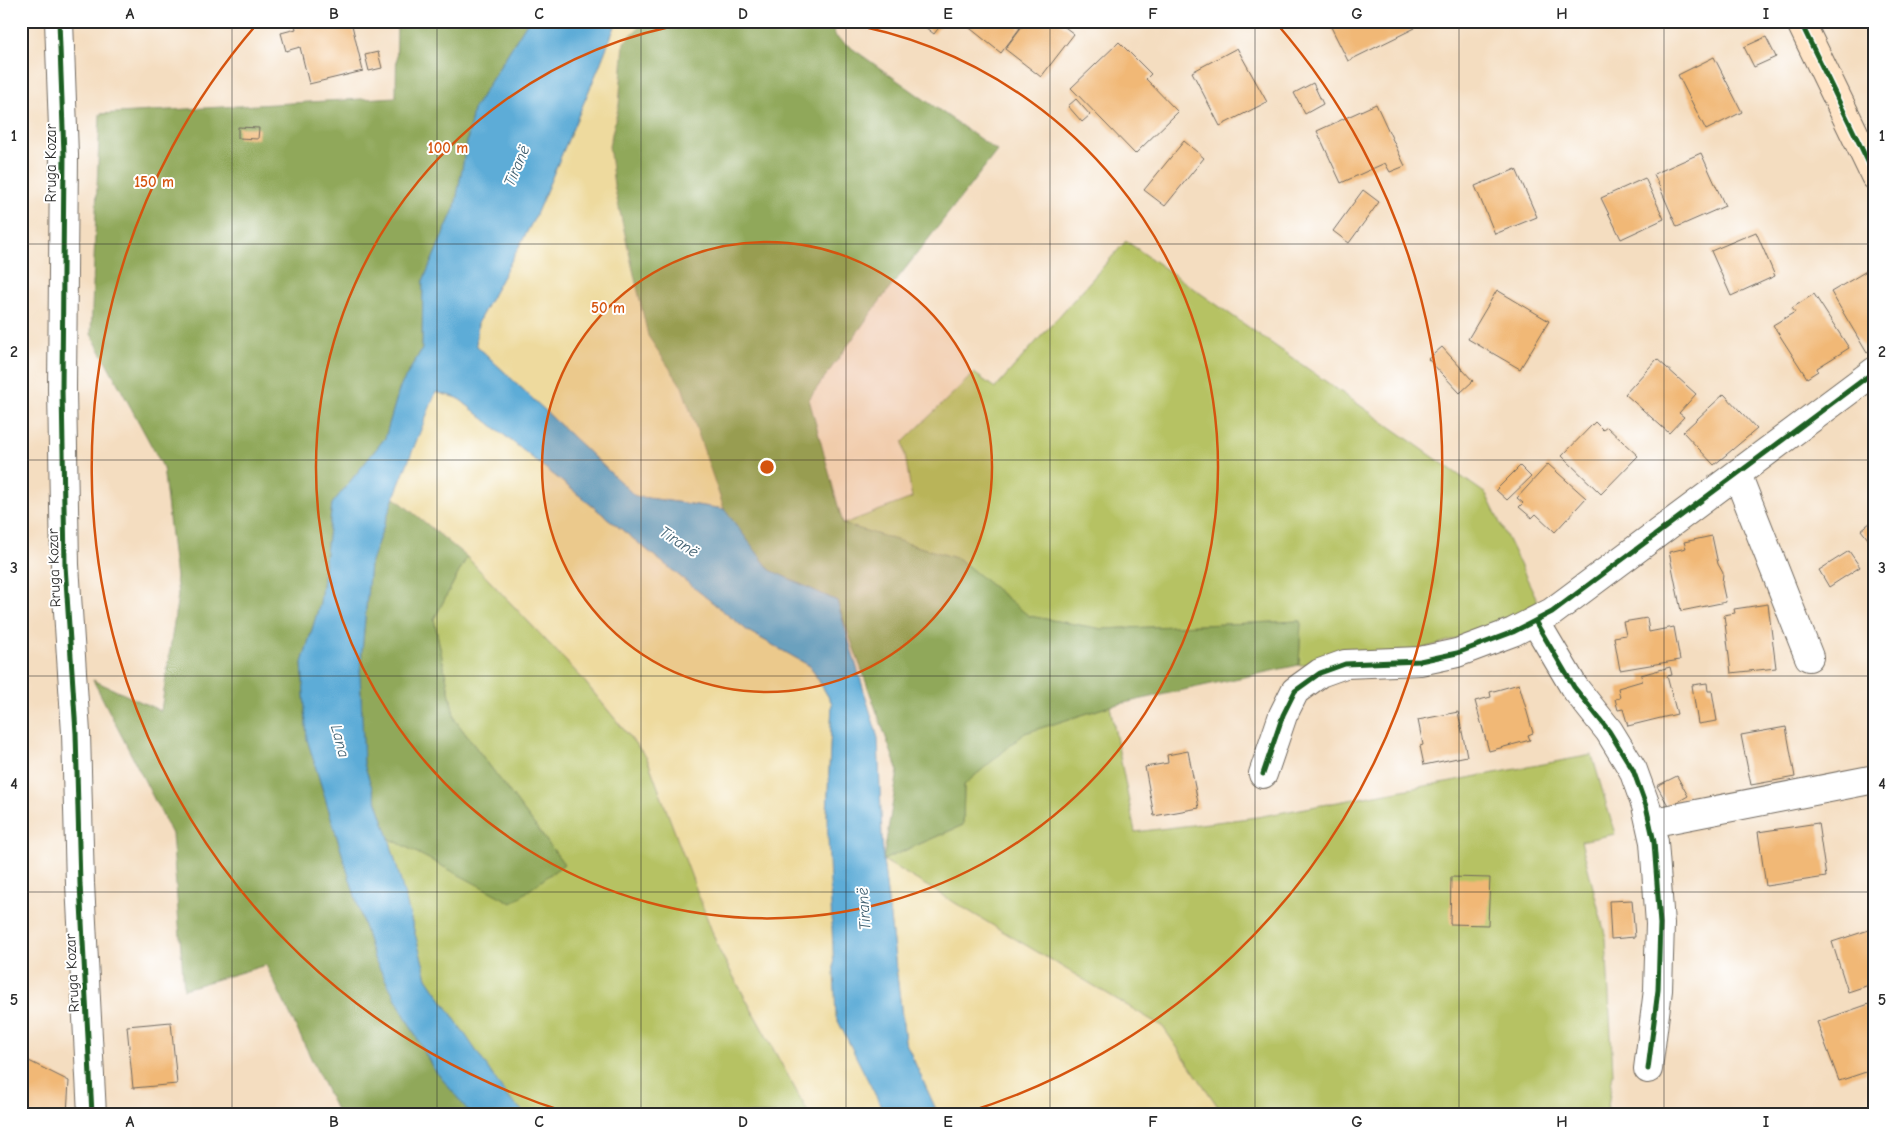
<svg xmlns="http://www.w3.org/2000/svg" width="1896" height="1135" font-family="'Comic Neue',sans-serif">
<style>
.green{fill:#b6c264;stroke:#707648}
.forest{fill:#90a85a;stroke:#5e6a42}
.sand{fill:#eeda9e;stroke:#8c8264}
.water{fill:#5dacd7;stroke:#446c81}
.building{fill:#f1b876}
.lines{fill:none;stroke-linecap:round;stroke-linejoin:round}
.minor-casing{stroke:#71695f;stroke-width:30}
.tertiary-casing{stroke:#71695f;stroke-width:30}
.secondary-casing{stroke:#71695f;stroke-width:30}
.minor{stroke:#fff;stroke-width:28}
.tertiary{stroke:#fff;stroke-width:28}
.secondary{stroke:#ffe4c6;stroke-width:28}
.cycleway-casing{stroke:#fff;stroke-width:8}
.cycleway{stroke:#1b5e20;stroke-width:5}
.grid{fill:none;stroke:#2b2b2b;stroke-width:1;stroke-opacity:0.55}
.ring{fill:none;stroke:#d5540f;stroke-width:2.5}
.labels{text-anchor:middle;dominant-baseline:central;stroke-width:4;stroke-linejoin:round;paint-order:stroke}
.street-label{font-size:15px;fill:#2b2b2b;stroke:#fff}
.water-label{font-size:16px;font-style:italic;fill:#3f5f70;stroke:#fff}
.centre{fill:#d5540f;stroke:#fff;stroke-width:2.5}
.ring-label{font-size:15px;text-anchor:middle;font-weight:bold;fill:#d5540f;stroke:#fff;stroke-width:4;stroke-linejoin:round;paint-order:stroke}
.neatline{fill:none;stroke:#2b2b2b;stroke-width:2}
.grid-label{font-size:16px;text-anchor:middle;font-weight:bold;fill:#2b2b2b}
</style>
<rect width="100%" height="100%" fill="#fff"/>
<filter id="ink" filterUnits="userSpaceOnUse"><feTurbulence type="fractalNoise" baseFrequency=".02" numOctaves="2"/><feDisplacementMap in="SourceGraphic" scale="10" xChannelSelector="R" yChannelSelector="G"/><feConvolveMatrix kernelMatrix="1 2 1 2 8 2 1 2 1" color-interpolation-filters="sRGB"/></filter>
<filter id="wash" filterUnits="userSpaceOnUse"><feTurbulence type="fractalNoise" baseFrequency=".0096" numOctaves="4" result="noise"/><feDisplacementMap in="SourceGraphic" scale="20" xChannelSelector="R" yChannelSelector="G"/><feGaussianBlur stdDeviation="1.12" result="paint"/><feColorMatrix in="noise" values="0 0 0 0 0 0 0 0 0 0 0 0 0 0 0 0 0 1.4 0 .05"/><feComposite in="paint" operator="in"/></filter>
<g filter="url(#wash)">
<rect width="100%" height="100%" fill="#f4ddc0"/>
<!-- green -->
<path class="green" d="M1126,241L1486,494L1543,612L1376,663L1299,665L1301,621L1102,629L1028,616L959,559L843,524L912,498L903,442L974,373L995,388Z
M467,557L581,677L647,758L721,954L809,1114H526L508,1098L427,978L389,838L512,902L564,864L455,720L434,619Z
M1110,706L1135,832L1257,817L1592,755L1615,834L1581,841L1606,938L1613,1073L1607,1114H1223L1163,1027L883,860L963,825L964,785L1025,733Z"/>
<!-- forest -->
<path class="forest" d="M397,21H528L473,110L455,207L423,281L422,349L400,387L385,438L332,504L320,603L302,663L307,739L374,958L433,1068L471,1114H338L266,965L184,989L172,834L93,680L161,711L178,595L163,467L91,334L100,114L396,97Z
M645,21H830L836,37L997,151L880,301L809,399L843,524L959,559L1029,616L1102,629L1301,621L1299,665L1110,706L1025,733L964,785L963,825L883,860L898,771L837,601L770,570L724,509L682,387L648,336L614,186L609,146L619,104L624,42Z
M394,497L467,557L434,619L455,720L564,864L512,903L389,838L364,764L360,673L370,564Z"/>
<!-- sand -->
<path class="sand" d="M617,21H645L624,42L619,104L609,146L614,186L648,336L682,387L724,509L635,496L476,345L478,322L535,217L599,67Z
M435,392L458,398L748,631L810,666L832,703L827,816L885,1114H809L719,950L647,758L581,677L467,557L394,497Z
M883,860L1163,1027L1223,1114H938L905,1041Z"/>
<!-- water -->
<path class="water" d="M528,21H617L599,67L535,217L478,322L476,345L635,496L724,509L770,570L837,601L878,738L883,860L905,1041L938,1114H885L836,1017L827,816L832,703L810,666L748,631L458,398L436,392L394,497L370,564L360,673L364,764L389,838L427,978L508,1098L526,1114H471L433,1068L374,958L307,739L302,663L320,603L332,504L385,438L400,387L422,349L423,281L455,207L473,110Z"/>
<g id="blocks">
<!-- building -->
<path class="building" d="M309,21H351L363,71L309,84L300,47L286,51L281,33L296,29L295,25Z
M923,21H944L934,34L921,24Z
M961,21H1011L1020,28L1001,53Z
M1026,21H1057L1074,34L1041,77L1005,49Z
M1328,21H1412L1415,28L1348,61Z
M1766,37L1776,57L1754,67L1744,47Z
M1119,42L1151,74L1146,79L1178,112L1135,154L1071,88Z
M1237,48L1267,102L1220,126L1192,72Z
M378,52L382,68L369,71L365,55Z
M1714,57L1742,112L1706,130L1678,75Z
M1313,83L1323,104L1305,114L1294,93Z
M1076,99L1090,115L1082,122L1068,106Z
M1376,104L1405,166L1390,172L1385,163L1341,183L1317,131Z
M238,127L259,128L258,139L238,138Z
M1184,141L1204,158L1165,206L1144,190Z
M1701,153L1725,206L1677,227L1654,174Z
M1516,169L1537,217L1495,234L1475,186Z
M1645,178L1664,219L1621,239L1601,198Z
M1363,190L1379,202L1349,243L1333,231Z
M1756,232L1775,276L1731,296L1711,251Z
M1875,266V348L1867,353L1831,292Z
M1497,290L1549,321L1520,369L1468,339Z
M1814,294L1849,348L1817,368L1818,371L1807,378L1773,325L1795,312L1792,308Z
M1442,347L1473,381L1460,393L1428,359Z
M1657,359L1696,394L1679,413L1684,417L1669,433L1625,394Z
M1724,394L1757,429L1714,465L1683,432Z
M1595,422L1603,430L1607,427L1638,456L1601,494L1562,456Z
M1548,464L1586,498L1555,532L1536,514L1532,518L1519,507L1523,503L1517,498Z
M1520,466L1531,477L1507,500L1496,490Z
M1875,519V548L1861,530Z
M1712,536L1718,564L1723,573L1722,584L1726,602L1681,611L1669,552L1686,548L1684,542Z
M1849,551L1860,567L1829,587L1819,570Z
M1768,604L1776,668L1731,673L1724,615L1735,613L1734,609Z
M1647,618L1649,632L1674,627L1680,660L1620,670L1614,637L1626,635L1623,622Z
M1670,667L1672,675L1667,676L1677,714L1628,726L1623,709L1618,710L1615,699L1620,698L1618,688L1642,681L1641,675Z
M1707,683L1708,691H1712L1717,721L1698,724L1692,685Z
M1519,684L1533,733L1528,735L1530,740L1489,751L1475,701L1491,697L1490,692Z
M1458,712L1467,756L1424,765L1420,746L1423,745L1418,720Z
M1786,727L1795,777L1751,785L1741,735Z
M1188,751L1199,808L1154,816L1145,767L1168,763L1167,755Z
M1677,776L1688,796L1669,807L1657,786Z
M1818,823L1826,877L1766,886L1758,832Z
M1451,877L1490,878L1488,925L1450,924Z
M1632,900L1635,937L1611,939L1609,901Z
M1875,928V983L1848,992L1832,942Z
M1872,1003L1875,1010V1069L1839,1081L1817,1022Z
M171,1022L177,1084L133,1088L127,1026Z
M21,1057L69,1081L67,1114H21Z"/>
</g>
</g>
<g filter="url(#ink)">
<use href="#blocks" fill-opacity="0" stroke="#71695f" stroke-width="1"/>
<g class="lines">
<defs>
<path id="minor" d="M1737,474L1809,657
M1535,621L1574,687L1609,731L1633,770L1646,806L1654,842L1660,924L1658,990L1648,1069
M1263,774L1283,715L1295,691L1320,673L1345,664L1420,661L1457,653L1513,632L1552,612L1875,371
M1650,823L1875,779"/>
<path id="tertiary" d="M59,21L64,155L62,389L65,565L76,733L80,884L92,1114"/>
<path id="secondary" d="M1800,21L1875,176"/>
</defs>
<!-- minor casing -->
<use href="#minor" class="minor-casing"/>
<!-- tertiary casing -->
<use href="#tertiary" class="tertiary-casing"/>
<!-- secondary casing -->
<use href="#secondary" class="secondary-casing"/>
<!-- minor -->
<use href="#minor" class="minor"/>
<!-- tertiary -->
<use href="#tertiary" class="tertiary"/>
<!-- secondary -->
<use href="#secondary" class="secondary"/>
<defs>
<path id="cycleway" d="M59,21L64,155L62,389L65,565L76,733L80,884L92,1114
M1800,21L1875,176
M1535,621L1574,687L1609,731L1633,770L1646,806L1654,842L1660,924L1658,990L1648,1069
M1263,774L1283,715L1295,691L1320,673L1345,664L1420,661L1457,653L1513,632L1552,612L1875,371"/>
</defs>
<!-- cycleway casing -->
<use href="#cycleway" class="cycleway-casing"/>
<!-- cycleway -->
<use href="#cycleway" class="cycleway"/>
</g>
</g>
<!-- grid -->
<path class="grid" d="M232,21V1114M437,21V1114M641,21V1114M846,21V1114M1050,21V1114M1255,21V1114M1459,21V1114M1664,21V1114M21,244H1875M21,460H1875M21,676H1875M21,892H1875"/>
<!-- distance rings -->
<circle cx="767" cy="467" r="225" fill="#d5540f" fill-opacity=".12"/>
<g class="ring">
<circle cx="767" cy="467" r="225"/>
<path d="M838 22A451 451 0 1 1 696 22"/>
<path d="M569 1113A676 676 0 0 1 257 24M1277 24A676 676 0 0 1 965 1113"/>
</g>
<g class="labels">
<!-- street labels -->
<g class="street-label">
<text transform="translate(51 163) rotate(-90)">Rruga Kozar</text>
<text transform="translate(54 568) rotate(-92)">Rruga Kozar</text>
<text transform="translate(72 973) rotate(-93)">Rruga Kozar</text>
</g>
<!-- water labels -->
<g class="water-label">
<text transform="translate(517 166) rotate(-67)">Tiranë</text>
<text transform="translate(679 542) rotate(33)">Tiranë</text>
<text transform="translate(340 741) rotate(75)">Lana</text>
<text transform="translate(864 909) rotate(-94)">Tiranë</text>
</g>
</g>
<circle cx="767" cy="467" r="8" class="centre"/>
<g class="ring-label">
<text x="448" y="153">100 m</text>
<text x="154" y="187">150 m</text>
<text x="608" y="313">50 m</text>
</g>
<!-- margin -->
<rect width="1896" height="1135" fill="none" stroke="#fff" stroke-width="55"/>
<rect x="28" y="28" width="1840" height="1080" class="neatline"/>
<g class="grid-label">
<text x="130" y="19">A</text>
<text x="334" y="19">B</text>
<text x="539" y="19">C</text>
<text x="743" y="19">D</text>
<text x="948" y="19">E</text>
<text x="1153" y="19">F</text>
<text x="1357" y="19">G</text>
<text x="1562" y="19">H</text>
<text x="1766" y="19">I</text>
<text x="14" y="141">1</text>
<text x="1882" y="141">1</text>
<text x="14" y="357">2</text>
<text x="1882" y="357">2</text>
<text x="14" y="573">3</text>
<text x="1882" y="573">3</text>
<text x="14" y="789">4</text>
<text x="1882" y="789">4</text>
<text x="14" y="1005">5</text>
<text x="1882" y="1005">5</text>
<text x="130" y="1127">A</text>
<text x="334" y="1127">B</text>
<text x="539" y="1127">C</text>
<text x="743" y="1127">D</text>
<text x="948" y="1127">E</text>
<text x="1153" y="1127">F</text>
<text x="1357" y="1127">G</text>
<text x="1562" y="1127">H</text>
<text x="1766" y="1127">I</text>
</g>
</svg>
